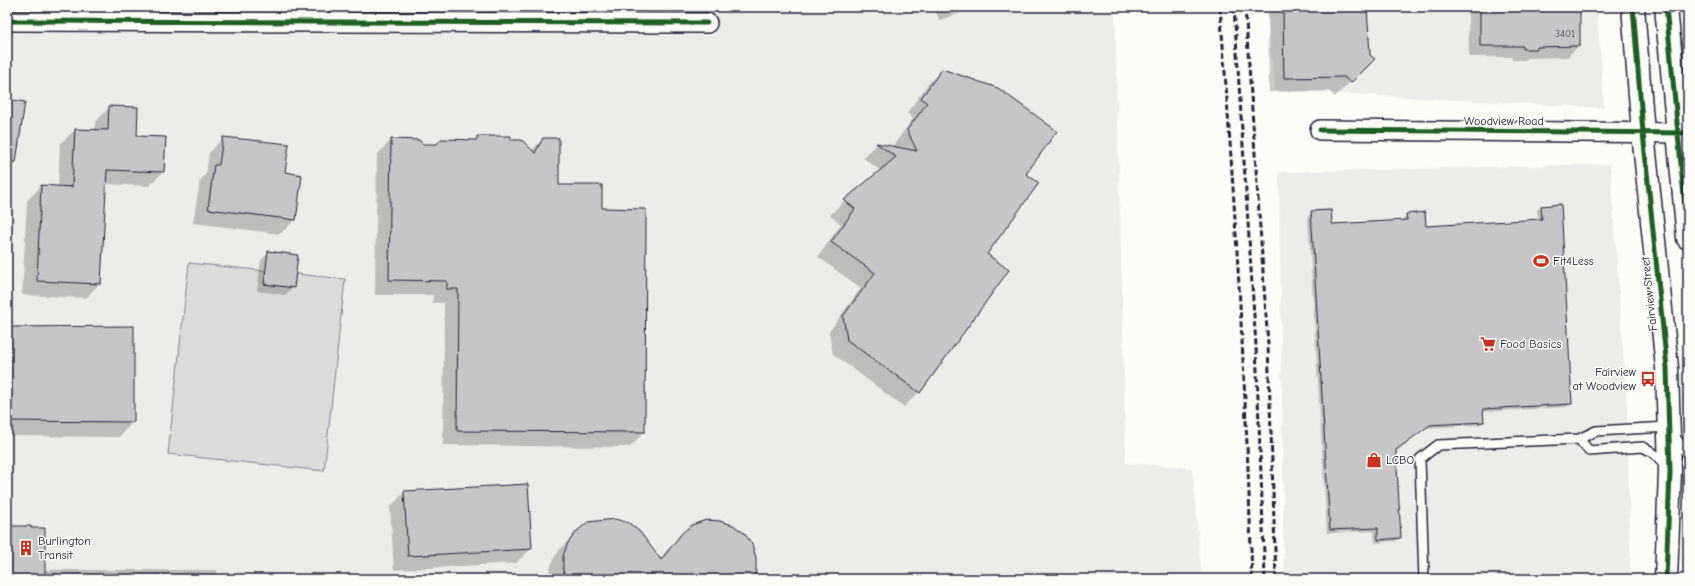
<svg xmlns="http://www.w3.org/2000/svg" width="1695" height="586" font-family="'Comic Neue',sans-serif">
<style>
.built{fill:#ecece9}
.green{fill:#dddcdb;stroke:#807f8b}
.shadow{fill:#0003}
.building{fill:#c6c6c8;stroke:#22223b}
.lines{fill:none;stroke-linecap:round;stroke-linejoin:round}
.service-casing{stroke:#22223b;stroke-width:12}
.minor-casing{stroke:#22223b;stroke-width:22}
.secondary-casing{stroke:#22223b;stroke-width:25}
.service{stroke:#fdfcf7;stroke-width:9}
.minor{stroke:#fdfcf7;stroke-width:19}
.secondary{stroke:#fdfcf7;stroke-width:22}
.rail{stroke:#22223b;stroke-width:3;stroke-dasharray:6 3;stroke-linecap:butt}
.cycleway-casing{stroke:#fdfcf7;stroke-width:8}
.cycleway{stroke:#1b5e20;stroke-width:5}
.labels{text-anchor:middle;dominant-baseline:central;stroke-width:3;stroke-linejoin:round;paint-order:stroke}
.number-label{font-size:10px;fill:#4b4b5e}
.street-label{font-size:12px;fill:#22223b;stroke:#fdfcf7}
.poi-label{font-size:12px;fill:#22223b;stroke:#fdfcf7;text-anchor:start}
</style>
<rect width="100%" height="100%" fill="#fdfcf7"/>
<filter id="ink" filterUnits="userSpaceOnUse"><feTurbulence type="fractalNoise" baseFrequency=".025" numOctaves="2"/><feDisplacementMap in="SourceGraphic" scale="8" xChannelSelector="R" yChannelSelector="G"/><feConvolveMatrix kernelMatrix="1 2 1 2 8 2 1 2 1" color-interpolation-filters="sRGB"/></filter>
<g filter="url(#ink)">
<!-- built -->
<path class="built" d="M7,7H1115L1126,463L1192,468L1202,579H7Z
M1267,7H1597L1604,108L1275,90Z
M1610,164L1627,409L1631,579H1284L1279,172Z"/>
<!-- green -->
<path class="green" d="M189,263L345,279L324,471L168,454Z"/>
<!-- shadow -->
<path class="shadow" d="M934,7H978L939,20Z
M1270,7H1366L1369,55L1373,59L1335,97L1329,91L1269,92L1268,9Z
M1475,7H1579V46L1567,57L1528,58L1525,60H1512V57H1469L1468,14Z
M942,70L1025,174L919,392L904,407L833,354L829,332L861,288L818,257L841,224L830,215L844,201L881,171L863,158L877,144L894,147L893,146L913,118L907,113L927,85Z
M7,100L24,103L15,163L7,171Z
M110,107L136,137L163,172L149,186L105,184L100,283L86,298L22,295L27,201L41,186L58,187L60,144L75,130L95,131V122Z
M478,137L510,141L531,151L543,139L558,186L601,209L644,432L630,447L443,445L444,303H432L433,295H375L377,155L391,140L423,145H437L474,141Z
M223,138L284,173L295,220L280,234L193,223L200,180L206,174L209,153Z
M1541,206L1571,403L1567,407L1482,412L1483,422L1479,425L1425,428L1396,451L1400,538L1396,541L1375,543L1374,531L1327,533L1308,216L1312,212L1331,225L1403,221V218L1407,215L1425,227L1538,220L1537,210Z
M269,252L293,287L285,295L257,291L261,260Z
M7,328L133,422L119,437L7,436Z
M405,492L531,549L516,563L394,570L390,507Z
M7,527L44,570H217V579H7Z
M577,531L659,559L682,534L753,579H549V572L554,558L562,547Z"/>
<!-- building -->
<path class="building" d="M1283,7H1367L1370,55L1375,59L1351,83L1344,77L1284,78Z
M1480,7H1580V46L1537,47V49H1523V46H1480Z
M942,69L998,88L1057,131L1026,174L1039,183L987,254L1009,270L920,393L847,340L843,316L875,273L831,242L855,209L844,200L896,157L876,143L917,151L907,130L927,103L921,98Z
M7,99L25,102L16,162H7Z
M109,106L138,107L137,136L166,137L164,172L107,170L101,284L37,281L41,185L72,187L75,129L108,130Z
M477,136H511V140H522L535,153L543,138H559V185H602V208L646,209L645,432L457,431L458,289H447V281L389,280L391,139L419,140L423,144H437L441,139L477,140Z
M223,137L289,144L285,172L302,175L296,220L208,209L214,165H219Z
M1561,204L1572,404L1483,409L1484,422L1430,425L1396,450L1401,538L1378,540V528L1330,530L1311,211L1331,210L1332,224L1407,220L1406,214L1425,212L1426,226L1542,219L1541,206Z
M268,251L298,255L294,288L264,284Z
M134,326V422L7,421V327Z
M528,484L532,549L408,556L404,491Z
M615,519L629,523L640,532L661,560L682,533L692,525L706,520L720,521L733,525L744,533L752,544L756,558V571L754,579H566L563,570V556L568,543L577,531L588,522Z
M7,526H31V528H45V579H7Z"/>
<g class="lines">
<defs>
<path id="service" d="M1579,439L1589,451L1643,447C1654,452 1659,458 1666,466
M1424,579L1420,459L1438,445L1579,439L1596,431L1668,427L1688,455"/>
<path id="minor" d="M7,21L707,23
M1320,130L1688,133"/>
<path id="secondary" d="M1633,7L1643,133L1667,368L1670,471L1666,579
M1666,7L1688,238"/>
</defs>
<!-- service casing -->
<use href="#service" class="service-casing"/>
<!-- minor casing -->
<use href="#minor" class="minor-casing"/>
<!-- secondary casing -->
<use href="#secondary" class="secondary-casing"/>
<!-- service -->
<use href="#service" class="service"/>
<!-- minor -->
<use href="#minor" class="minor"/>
<!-- secondary -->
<use href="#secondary" class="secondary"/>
<!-- rail -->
<path class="rail" d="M1220,7C1235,197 1246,388 1252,579
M1234,7L1256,346L1265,579
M1245,7L1268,345L1276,579"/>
<defs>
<path id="cycleway" d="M1633,7L1643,133L1667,368L1670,471L1666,579
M1666,7L1688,238
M7,21L707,23
M1320,130L1688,133"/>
</defs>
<!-- cycleway casing -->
<use href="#cycleway" class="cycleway-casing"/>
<!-- cycleway -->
<use href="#cycleway" class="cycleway"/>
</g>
</g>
<!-- icons -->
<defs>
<symbol id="stadium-bare" viewBox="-9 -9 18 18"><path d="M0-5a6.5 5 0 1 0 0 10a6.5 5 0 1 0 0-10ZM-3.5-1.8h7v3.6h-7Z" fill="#c8321e" stroke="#fdfcf7" stroke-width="2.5" paint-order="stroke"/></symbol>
<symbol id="supermarket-bare" viewBox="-9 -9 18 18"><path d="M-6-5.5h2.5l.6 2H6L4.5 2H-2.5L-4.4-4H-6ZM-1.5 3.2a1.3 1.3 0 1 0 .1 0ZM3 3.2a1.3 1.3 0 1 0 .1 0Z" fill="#c8321e" stroke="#fdfcf7" stroke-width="2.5" paint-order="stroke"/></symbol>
<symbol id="bus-bare" viewBox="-9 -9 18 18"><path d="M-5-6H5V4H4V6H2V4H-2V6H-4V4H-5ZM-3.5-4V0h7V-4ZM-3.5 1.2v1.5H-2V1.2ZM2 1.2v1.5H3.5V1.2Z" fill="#c8321e" stroke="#fdfcf7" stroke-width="2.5" paint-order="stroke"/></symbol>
<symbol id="shop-bare" viewBox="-9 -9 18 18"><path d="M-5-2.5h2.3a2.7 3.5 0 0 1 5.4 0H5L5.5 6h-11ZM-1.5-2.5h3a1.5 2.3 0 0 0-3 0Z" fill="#c8321e" stroke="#fdfcf7" stroke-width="2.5" paint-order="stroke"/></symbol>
<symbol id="building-bare" viewBox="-9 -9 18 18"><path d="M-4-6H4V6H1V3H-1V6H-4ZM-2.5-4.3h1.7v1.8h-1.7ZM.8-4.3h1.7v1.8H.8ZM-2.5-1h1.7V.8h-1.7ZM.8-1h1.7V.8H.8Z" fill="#c8321e" stroke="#fdfcf7" stroke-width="2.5" paint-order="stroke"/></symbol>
</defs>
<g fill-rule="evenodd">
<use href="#stadium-bare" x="1530" y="250" width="22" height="22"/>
<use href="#supermarket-bare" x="1477" y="333" width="22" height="22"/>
<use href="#bus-bare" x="1637" y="368" width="22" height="22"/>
<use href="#shop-bare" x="1363" y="449" width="22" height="22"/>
<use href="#building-bare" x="15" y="537" width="22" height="22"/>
</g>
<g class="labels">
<!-- number labels -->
<g class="number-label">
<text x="1565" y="34">3401</text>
</g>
<!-- street labels -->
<g class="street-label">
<text x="1504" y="121">Woodview Road</text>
<text transform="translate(1649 294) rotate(-96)">Fairview Street</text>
</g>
<!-- poi labels -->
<g class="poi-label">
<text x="1553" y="261">Fit4Less</text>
<text x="1500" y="344">Food Basics</text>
<text x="1636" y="372" text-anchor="end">Fairview<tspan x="1636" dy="14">at Woodview</tspan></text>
<text x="1386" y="460">LCBO</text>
<text x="38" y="541">Burlington<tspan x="38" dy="14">Transit</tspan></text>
</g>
</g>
<!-- margin -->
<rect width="1695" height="586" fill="none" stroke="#fdfcf7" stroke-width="24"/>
<rect x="12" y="12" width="1671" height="562" fill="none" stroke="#22223b" stroke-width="1.5" filter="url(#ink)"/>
</svg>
